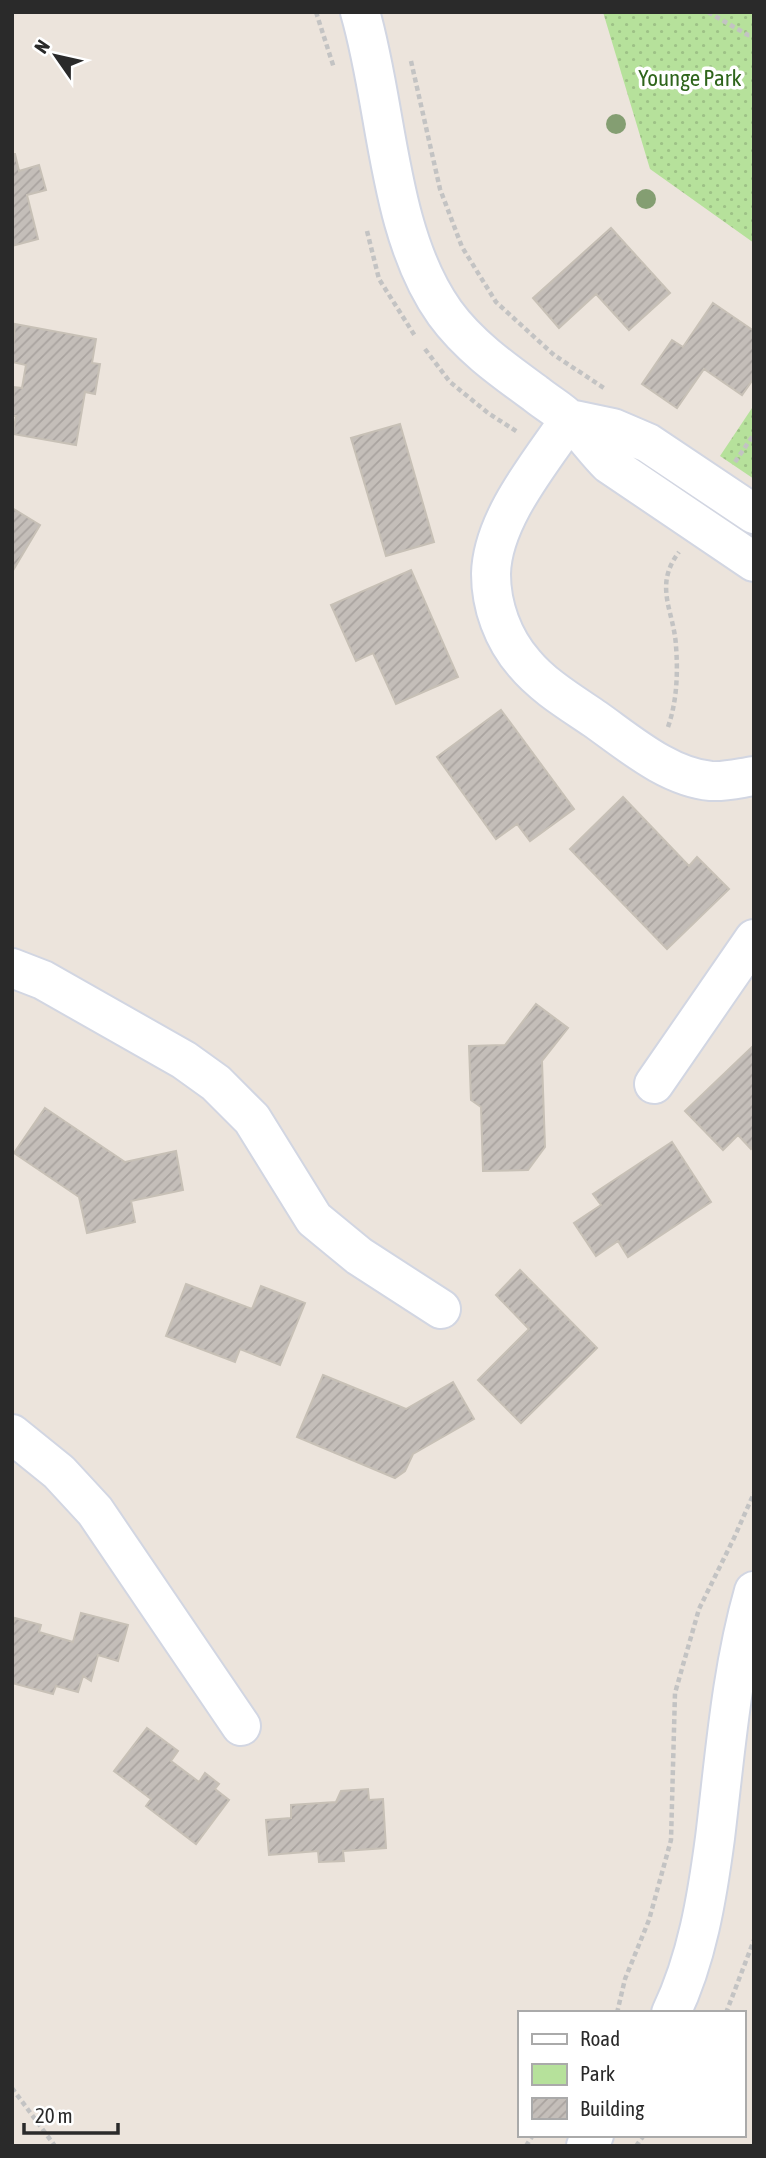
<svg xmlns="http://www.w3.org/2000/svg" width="766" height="2158" font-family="'Asap Condensed',sans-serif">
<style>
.green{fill:url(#green-dots)}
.building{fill:url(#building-hatch);stroke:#c7c0b6;stroke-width:2}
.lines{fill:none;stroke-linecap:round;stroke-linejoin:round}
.minor-casing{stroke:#d2d6e2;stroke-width:42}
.path{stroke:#c3c3c3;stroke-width:4.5;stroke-dasharray:5 3.5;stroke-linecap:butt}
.minor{stroke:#fff;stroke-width:38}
.tree{fill:#849e72}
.labels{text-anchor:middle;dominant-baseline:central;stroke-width:7;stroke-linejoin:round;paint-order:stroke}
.park-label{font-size:23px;fill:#2f651c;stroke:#fff}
</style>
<defs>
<pattern id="green-dots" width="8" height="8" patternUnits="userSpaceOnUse" patternTransform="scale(1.75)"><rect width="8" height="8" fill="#b6e19b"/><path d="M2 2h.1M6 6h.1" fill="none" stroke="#9dc186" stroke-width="1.8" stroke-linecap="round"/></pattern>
<pattern id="building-hatch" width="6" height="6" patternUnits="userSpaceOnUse" patternTransform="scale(1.75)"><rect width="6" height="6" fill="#c4beb9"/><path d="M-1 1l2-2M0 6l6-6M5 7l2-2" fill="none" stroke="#a9a39f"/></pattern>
</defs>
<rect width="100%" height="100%" fill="#ece4dc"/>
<!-- green -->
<path class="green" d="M603,12H754V243L650,169Z
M754,405V479L720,456Z"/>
<!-- building -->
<path class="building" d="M12,154H15L19,171L39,165L46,190L27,195L38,239L12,246Z
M611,228L670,293L629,330L596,294L559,328L533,298Z
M713,303L754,331V378L742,395L704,369L677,408L642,384L672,340L683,347Z
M15,324L96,339L92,363L100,364L95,394L85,392L76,445L13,434L16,416H12L14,387L22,388L26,365L12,362Z
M400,424L434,542L386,556L351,438Z
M12,508L40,525L12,572Z
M411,570L458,677L396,704L373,653L356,661L331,605Z
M501,710L574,809L530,841L517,824L496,839L437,757Z
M623,797L689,866L697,857L729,889L667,949L570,849Z
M536,1004L568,1028L542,1061L545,1147L528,1170L483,1171L481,1107L471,1100L469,1046L505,1045Z
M754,1045V1146L751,1149L738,1135L723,1150L685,1111Z
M45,1108L125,1162L176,1151L183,1190L131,1201L135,1222L87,1233L79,1197L14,1153Z
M672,1142L711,1202L628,1257L618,1241L596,1256L574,1223L601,1205L593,1194Z
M520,1270L597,1348L521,1423L478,1380L529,1329L496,1295Z
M186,1284L252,1309L261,1286L305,1303L280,1365L240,1349L235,1362L166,1336Z
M323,1375L406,1409L453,1382L474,1419L413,1454L405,1471L395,1478L297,1437Z
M81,1613L128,1625L118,1661L98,1655L91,1681L83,1676L78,1692L56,1686L53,1694L12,1683V1627L15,1618L41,1625L39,1632L73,1642Z
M147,1728L178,1751L171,1761L199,1782L205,1773L219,1784L215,1789L229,1800L196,1844L146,1806L151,1799L114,1771Z
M368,1789L369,1800L383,1799L386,1848L343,1851L344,1861L319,1862L318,1851L269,1855L266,1820L291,1818V1805L336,1802L341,1791Z"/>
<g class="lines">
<defs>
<path id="minor" d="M360,12C388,107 387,232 445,313C469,346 503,370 536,394C547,403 560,410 570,420C584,434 595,450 609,464L754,562
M570,419C540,463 492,520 491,574C491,606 503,639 524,663C543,686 570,702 595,719C629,743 668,777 711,781C726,782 740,778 754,776
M570,419L613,428L648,443L754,514
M12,968L43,980L184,1060L216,1083L252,1119L314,1219L359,1256L441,1309
M654,1084L754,939
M12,1434L59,1472L95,1511L241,1726
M671,2013C697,1959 707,1898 715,1838C725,1756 731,1671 754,1591
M586,2146L594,2135"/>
</defs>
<!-- minor casing -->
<use href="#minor" class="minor-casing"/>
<!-- path -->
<path class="path" d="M316,12L334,68
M708,12L748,35H754
M411,61L440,189L462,247L496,302L554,355L604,388
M367,231L379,279L415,336
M425,349L450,382L488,413L519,433
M735,462L754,434
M668,727C677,701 678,673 676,646C674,611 653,586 679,552
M617,2013L625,1979L649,1920L671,1840L675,1693L699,1609L734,1538L754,1493
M726,2013L754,1940
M12,2088L55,2146
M526,2146L533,2135
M636,2146L644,2135"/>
<!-- minor -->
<use href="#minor" class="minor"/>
</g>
<!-- trees -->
<g class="tree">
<circle cx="616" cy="124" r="10"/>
<circle cx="646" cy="199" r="10"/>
</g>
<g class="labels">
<!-- park labels -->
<g class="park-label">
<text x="690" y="78">Younge Park</text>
</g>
</g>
<!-- border -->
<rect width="766" height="2158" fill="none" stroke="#2a2a2a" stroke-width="28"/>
<!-- legend -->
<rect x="518" y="2011" width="228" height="126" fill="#ffffff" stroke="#aaaaaa" stroke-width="2"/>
<rect x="532" y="2034" width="35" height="10" fill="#ffffff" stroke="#aaaaaa" stroke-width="2"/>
<text x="580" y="2046" font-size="21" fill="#2a2a2a">Road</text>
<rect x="532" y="2064" width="35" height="21" fill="#b6e19b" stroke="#aaaaaa" stroke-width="2"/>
<text x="580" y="2081" font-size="21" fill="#2a2a2a">Park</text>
<rect x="532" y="2098" width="35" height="21" fill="url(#building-hatch)" stroke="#aaaaaa" stroke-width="2"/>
<text x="580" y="2116" font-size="21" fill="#2a2a2a">Building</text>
<!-- north arrow -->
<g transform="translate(56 56) rotate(304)" stroke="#ffffff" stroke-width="5" paint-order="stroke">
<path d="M0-5L12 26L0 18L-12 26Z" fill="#2a2a2a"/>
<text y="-10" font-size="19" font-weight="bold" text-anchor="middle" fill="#2a2a2a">N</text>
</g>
<!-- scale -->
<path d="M24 2123v10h94v-10" fill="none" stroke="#2a2a2a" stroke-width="3.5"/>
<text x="35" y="2123" font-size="21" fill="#2a2a2a" stroke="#ffffff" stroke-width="5" paint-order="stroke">20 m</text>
</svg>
